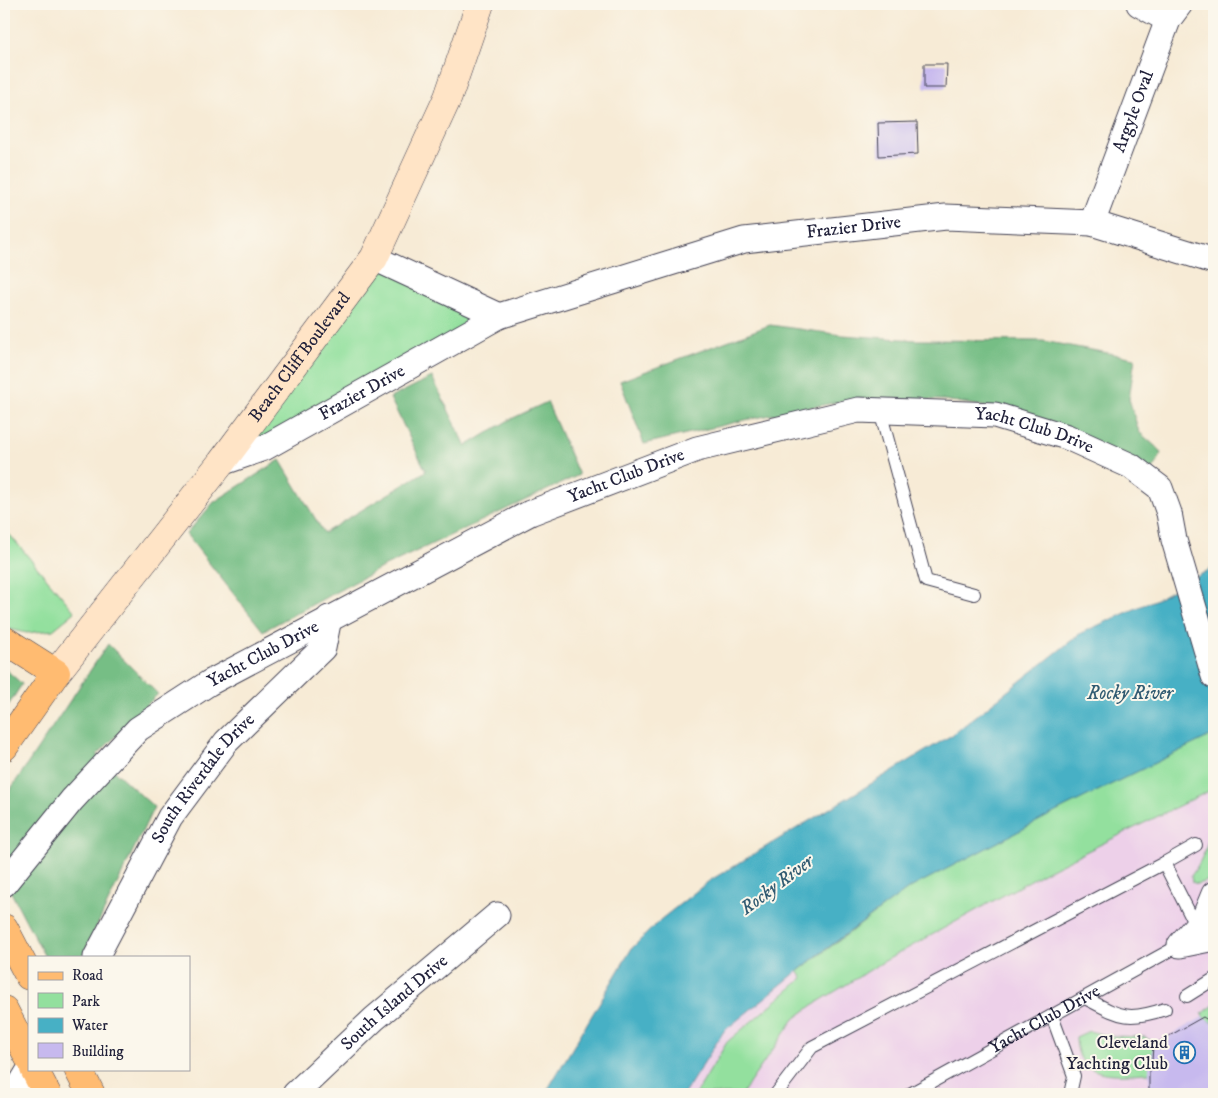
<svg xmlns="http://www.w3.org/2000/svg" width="1218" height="1098" font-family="'IM FELL DW Pica',serif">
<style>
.built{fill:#edd0e9}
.green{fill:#93e09e;stroke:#5a816c}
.forest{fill:#76be85;stroke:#4c7060}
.water{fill:#47b0c5;stroke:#346980}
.building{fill:#c7b9ee}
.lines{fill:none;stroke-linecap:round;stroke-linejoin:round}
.lane-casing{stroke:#424052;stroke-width:14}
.street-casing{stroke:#424052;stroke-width:27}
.secondary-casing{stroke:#424052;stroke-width:29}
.primary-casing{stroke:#424052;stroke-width:29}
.lane{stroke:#fff;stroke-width:12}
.street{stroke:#fff;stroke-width:25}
.secondary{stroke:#ffe4c6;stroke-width:28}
.primary{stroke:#ffbb71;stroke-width:28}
.labels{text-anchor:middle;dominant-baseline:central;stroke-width:4;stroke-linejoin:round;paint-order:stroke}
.street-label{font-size:18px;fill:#22223b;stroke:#fbf7ec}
.poi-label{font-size:18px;fill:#22223b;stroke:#fbf7ec;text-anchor:end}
.water-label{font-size:19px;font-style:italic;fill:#315b72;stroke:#fbf7ec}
</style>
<rect width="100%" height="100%" fill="#fbf7ec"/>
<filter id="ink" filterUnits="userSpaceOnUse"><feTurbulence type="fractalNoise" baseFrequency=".02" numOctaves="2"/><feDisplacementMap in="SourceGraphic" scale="10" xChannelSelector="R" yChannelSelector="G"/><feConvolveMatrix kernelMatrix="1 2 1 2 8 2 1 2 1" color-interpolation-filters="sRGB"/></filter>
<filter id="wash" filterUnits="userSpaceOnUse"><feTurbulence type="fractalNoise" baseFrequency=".0096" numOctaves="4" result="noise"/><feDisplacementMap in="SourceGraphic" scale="20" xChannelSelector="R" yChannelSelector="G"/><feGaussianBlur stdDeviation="1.12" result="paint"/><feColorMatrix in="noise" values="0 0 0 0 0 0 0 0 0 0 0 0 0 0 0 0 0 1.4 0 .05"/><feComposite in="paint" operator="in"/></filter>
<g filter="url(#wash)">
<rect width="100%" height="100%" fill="#f7ebd6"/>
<!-- built -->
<path class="built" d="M1214,734V1094H684L724,1031L814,958Z"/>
<!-- green -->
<path class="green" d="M374,258L499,316L221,463Z
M4,528L75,612L53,630L27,633L4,628Z
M1214,734V809L1211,790L1049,870L883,962L813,1005L794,1019L742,1094H696L727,1042L803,978L798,971L908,889L1067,806Z
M1214,819V870L1207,881L1197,884L1192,882L1191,876C1204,859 1209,839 1214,819Z
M1214,1005V1024L1203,1017L1202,1014Z
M1089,1031L1109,1036L1145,1037L1155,1044L1149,1073C1118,1074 1076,1082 1076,1037Z"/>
<!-- forest -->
<path class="forest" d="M770,325L842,335L916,340L1043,341L1135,358L1129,399L1139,432L1162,452L1152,471L1007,410L944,400L854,399L745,420L644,444L620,381Z
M432,377L466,446L509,420L547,402L579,475L381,568L263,631L186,534L214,502L280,460L324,533L426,471L390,398Z
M108,644L158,694L97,755L154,807L82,957H45L4,879V799Z
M4,668L22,684L4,712Z
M4,1062L22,1094L4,1089Z"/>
<!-- water -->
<path class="water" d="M1214,567V734L1067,806L908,889L814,958L724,1031L684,1094H545L632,948L660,920L709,881L952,735L1081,633L1159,598Z"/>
<g id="blocks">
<!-- building -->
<path class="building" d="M924,64H947L946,88H924Z
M917,122L918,154L879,156L878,123Z
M1203,1017L1214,1024V1094H1149V1063L1152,1061L1153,1045Z"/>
</g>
</g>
<g filter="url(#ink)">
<use href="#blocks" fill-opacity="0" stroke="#424052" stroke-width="1"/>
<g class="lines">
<defs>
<g id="lane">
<path d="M880,411L926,581L974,594"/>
<path d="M1196,926L1164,863L1196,845"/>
<path d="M1187,996L1214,979"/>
<path d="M1085,998C1120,1016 1126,1022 1165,1009"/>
<path d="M1052,1016L1074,1076L1070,1094"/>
<path d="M776,1094L812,1047L1164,863"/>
<path id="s1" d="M910,1094L1180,945"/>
</g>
<g id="street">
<path d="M1139,4L1168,20"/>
<path id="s2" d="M1092,223L1168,20L1180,4"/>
<path d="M374,258L499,316"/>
<path id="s3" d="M221,463L264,448L499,316L744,240L946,217L1092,223L1214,261"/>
<path id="s4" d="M4,884L72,800L138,729L209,683L530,513L697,449L858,410L995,415L1067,437L1131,466L1160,488L1169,513L1174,540L1214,676"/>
<path d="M1214,894L1205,916L1180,945L1214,938"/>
<path id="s5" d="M96,957L170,817L226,742L323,648L329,618"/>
<path d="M15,1094L30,1069"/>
<path id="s6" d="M295,1094L374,1019L497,915"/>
</g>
<g id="secondary">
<path id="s7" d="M56,673L221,463L374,258L448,97L480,4"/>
</g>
<path id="primary" d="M4,640L56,673L4,747
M4,928L29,976
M4,1010L29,1058
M34,1069L47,1094
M78,1069L91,1094"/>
</defs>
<!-- lane casing -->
<use href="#lane" class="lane-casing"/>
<!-- street casing -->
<use href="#street" class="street-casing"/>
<!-- secondary casing -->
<use href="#secondary" class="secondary-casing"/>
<!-- primary casing -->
<use href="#primary" class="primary-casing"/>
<!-- lane -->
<use href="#lane" class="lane"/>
<!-- street -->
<use href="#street" class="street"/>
<!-- secondary -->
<use href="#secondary" class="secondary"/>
<!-- primary -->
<use href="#primary" class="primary"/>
</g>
</g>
<!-- icons -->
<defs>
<symbol id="building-ring" viewBox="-11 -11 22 22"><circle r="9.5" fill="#fbf7ec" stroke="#1f6fb2" stroke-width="1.5"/><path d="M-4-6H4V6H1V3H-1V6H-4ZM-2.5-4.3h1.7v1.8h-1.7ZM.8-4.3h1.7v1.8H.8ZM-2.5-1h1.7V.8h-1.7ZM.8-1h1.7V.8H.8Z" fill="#1f6fb2"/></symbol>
</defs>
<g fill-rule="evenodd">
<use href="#building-ring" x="1172" y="1040" width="25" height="25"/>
</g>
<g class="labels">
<!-- street labels -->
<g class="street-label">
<text stroke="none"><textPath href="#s2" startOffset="119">Argyle Oval</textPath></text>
<text stroke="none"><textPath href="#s3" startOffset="682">Frazier Drive</textPath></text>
<text stroke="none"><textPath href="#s7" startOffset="399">Beach Cliff Boulevard</textPath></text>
<text stroke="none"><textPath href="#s3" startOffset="158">Frazier Drive</textPath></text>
<text stroke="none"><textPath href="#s4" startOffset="1176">Yacht Club Drive</textPath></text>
<text stroke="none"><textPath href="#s4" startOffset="756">Yacht Club Drive</textPath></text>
<text stroke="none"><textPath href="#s4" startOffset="351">Yacht Club Drive</textPath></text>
<text stroke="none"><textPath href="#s5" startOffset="209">South Riverdale Drive</textPath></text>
<text stroke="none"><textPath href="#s6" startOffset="135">South Island Drive</textPath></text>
<text stroke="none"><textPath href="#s1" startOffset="154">Yacht Club Drive</textPath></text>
</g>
<!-- poi labels -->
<g class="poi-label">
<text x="1168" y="1043">Cleveland<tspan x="1168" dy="21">Yachting Club</tspan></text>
</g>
<!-- water labels -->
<g class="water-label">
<text x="1130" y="693">Rocky River</text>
<text transform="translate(777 885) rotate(-37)">Rocky River</text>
</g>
</g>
<!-- margin -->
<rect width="1218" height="1098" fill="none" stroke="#fbf7ec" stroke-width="20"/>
<!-- legend -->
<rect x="28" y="956" width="162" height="115" fill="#fbf7ec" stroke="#a4a2a5"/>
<rect x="38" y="972" width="25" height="8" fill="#ffbb71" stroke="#a4a2a5"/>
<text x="72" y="980" font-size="15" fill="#22223b">Road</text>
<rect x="38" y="993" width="25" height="15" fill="#93e09e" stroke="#a4a2a5"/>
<text x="72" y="1006" font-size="15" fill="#22223b">Park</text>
<rect x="38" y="1018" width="25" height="15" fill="#47b0c5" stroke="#a4a2a5"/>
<text x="72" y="1030" font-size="15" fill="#22223b">Water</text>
<rect x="38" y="1043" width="25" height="15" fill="#c7b9ee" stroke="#a4a2a5"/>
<text x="72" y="1056" font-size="15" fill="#22223b">Building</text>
</svg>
